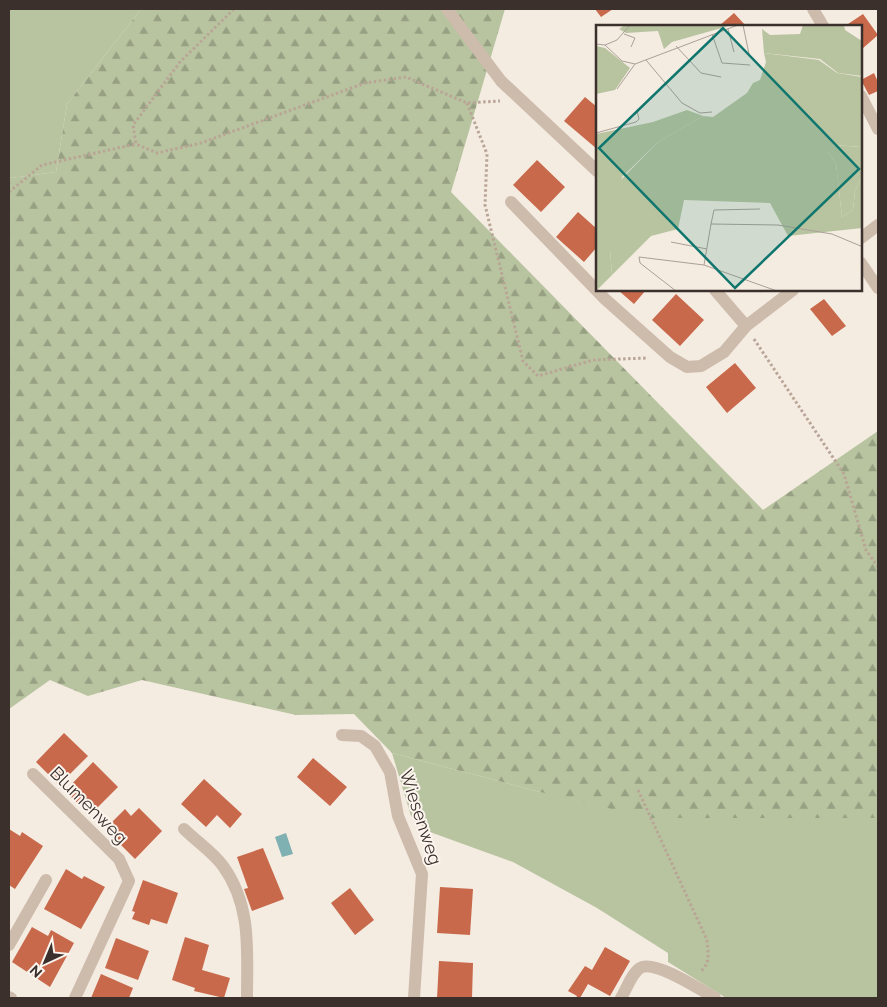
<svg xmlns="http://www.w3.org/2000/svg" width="887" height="1007" font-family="Raleway,sans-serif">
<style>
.grass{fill:#b8c4a0}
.forest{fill:url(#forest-firs)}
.water{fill:#7fb0b2}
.building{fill:#c8694b}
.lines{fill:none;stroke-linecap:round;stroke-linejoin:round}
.path{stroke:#b9a596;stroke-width:3;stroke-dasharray:2.5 2.5;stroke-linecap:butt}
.minor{stroke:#cdbbac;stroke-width:12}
.labels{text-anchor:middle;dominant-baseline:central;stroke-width:4;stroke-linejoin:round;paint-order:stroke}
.street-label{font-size:18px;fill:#3b302b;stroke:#fbf5ee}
.inset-road{fill:none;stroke:#aaa098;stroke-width:1}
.view{fill:#0f766e;fill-opacity:0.15;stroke:#0f766e;stroke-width:2.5}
.inset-edge{fill:none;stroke:#3b302b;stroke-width:2.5}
</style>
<defs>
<pattern id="forest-firs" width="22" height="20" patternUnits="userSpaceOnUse" patternTransform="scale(1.25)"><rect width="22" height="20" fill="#b8c4a0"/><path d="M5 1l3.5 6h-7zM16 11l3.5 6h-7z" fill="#97a083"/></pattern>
</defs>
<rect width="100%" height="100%" fill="#f4ebe1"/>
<!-- grass -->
<path class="grass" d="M9,9H141L67,104L56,172L11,178L9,176Z
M392,753L540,792L803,818H878V998H726L668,962V953L597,908L513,862L430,832L411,816Z"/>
<!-- forest -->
<path class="forest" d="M141,9H505L451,192L763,510L878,431V818H650L540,792L392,753L354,714L296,715L142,680L88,696L50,680L9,709V176L11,178L56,172L67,104Z"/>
<!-- water -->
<path class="water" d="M286,833L293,854L282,857L275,837Z"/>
<!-- building -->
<path class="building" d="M595,9H613L601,17Z
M734,13L746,26H719Z
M863,14L878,35L862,49L861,26H845Z
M874,73L878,82V91L869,95L861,80Z
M585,97L597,107V149L564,121Z
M537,160L565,187L541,212L513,185Z
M578,212L597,229V247L584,262L556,237Z
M618,290H646L634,304Z
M676,294L704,320L680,346L652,320Z
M824,299L846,326L832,336L810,309Z
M735,363L756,388L727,413L706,387Z
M64,733L88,756L59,785L36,762Z
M313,758L347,787L330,806L297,777Z
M93,762L118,787L90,815L65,791Z
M204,779L242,814L230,828L217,815L206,827L181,804Z
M139,808L162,831L135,859L112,836L117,831L110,824L125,809L131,816Z
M9,829L20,836L22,832L43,846L15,889L9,885Z
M263,848L284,899L252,911L244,889L248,888L237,857Z
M66,869L82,879L84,876L105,887L81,929L44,909Z
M143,880L178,893L167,924L151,919L149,925L132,919L135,912L132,911Z
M440,887L473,889L470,935L437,933Z
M350,888L374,920L355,935L331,903Z
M32,927L48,936L51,930L74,943L50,987L12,962Z
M185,937L209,945L202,970L230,978L224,998L194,991L195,988L172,980Z
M116,938L149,951L138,980L105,968Z
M605,947L630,961L610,996L588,984L580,998H576L577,996L568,991L585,966L592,970Z
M439,961L473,963L472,998H437Z
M101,974L133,988L129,998H91Z"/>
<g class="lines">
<!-- path -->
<path class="path" d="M234,9L180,62L133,125L136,144L157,153L201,143L365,83L406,77L467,103L500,101
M467,103L487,154L485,205L523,361L538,376L593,360L647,358
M9,192L42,165L136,144
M754,339L844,474L866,550L878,567
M638,790L707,940C708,953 711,963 700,972"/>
<!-- minor -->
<path class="minor" d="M447,9L501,81L597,171
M813,9L823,26
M861,96L878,129
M511,202L605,299L670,357L687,367L701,366L724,352L746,326
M861,238L878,225
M861,263L878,288
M715,290L746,326L793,290
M342,735L361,736L375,746L390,772L398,816L422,874L414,998
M33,774L119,859L129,881L75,998
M184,829C196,841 213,852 223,866C252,906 247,952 247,998
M9,945L46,880
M9,997L11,998
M621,998C626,990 632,973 640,968C654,959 701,990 715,998"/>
</g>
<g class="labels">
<!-- street labels -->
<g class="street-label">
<text transform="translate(89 805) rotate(45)">Blumenweg</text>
<text transform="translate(421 817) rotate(72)">Wiesenweg</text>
</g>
</g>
<!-- overview -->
<g transform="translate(596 25)">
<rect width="266" height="266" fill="#f4ebe1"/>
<path d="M207,0H248L249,5L266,16V51L242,48L224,34L168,28L166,4L174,10L204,9ZM0,21L9,23L34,43L19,65L0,69ZM91,85L107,91L62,117L26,152L14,225L16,250L0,266V109L57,97ZM237,120L266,122V151L259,166L257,185L246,192L240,138L232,127Z" fill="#b8c4a0"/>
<path d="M29,0H136L76,17L68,24L62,6L30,8L23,4ZM168,28L223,35L241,48L266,52V122L238,120L232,127L240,138L246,192L257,185L259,166L266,151V203L192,211L174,178L88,175L82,204L55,211L16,250L14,225L7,220L3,204L10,170L62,117L107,91L117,92L151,68L157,58L164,55L170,37Z" fill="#b8c4a0"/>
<path class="inset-road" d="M147,0L153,29M132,4L138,27M28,9L39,13L35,22M116,9L126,38L154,40M0,19L9,20L26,36L39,39L142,0M9,20L21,15L34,0M80,21L105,48L125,52M50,35L86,78L104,88L116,87M21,64L39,39M0,108L40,97L43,94L41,86M115,199L118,185L164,184M75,217L111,224M108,240L115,199L182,200L236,209L267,222M80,266L44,238L43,232L108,240L181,266"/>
<path class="view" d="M127,3L263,144L139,263L3,123Z"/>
<rect width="266" height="266" class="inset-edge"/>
</g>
<!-- border -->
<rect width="887" height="1007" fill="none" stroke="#3b302b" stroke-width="20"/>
<!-- north arrow -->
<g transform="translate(45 962) rotate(224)" stroke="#fbf5ee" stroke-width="4" paint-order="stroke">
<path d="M0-4L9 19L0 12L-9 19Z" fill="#3b302b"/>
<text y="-8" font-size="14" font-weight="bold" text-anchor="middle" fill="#3b302b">N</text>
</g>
</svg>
